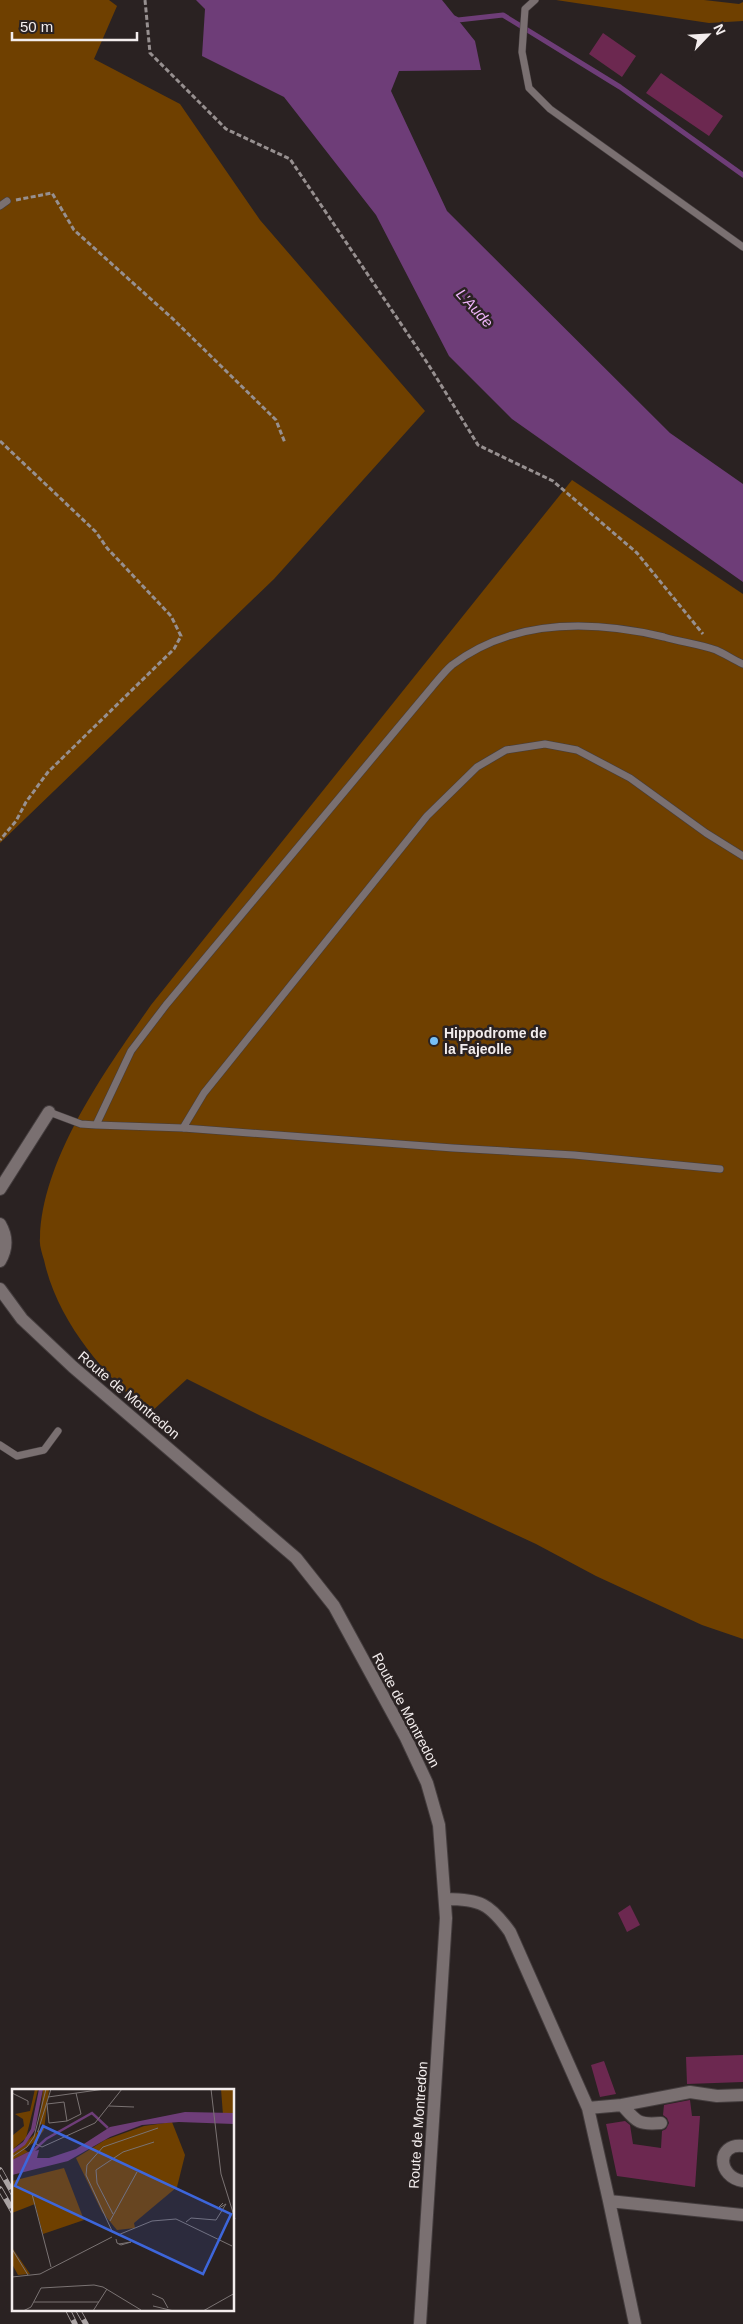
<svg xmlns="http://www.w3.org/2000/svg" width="743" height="2324" font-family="Helvetica,sans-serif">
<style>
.green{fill:#6f4000}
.water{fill:#6e3d78}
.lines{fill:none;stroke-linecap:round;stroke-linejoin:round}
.stream{stroke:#6e3d78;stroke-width:5}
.building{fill:#6c2850}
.lane-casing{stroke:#443d3e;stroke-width:8}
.street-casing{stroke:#443d3e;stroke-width:14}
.path{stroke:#979090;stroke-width:3;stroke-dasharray:5 2.5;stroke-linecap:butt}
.lane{stroke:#7a7071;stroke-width:7}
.street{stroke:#7a7071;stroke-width:12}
.rail-casing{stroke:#aaa3a3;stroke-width:5.5}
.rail{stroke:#2a2222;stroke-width:4;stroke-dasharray:11;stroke-linecap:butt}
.poi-dot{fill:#77c0f7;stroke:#2a2222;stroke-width:2}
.labels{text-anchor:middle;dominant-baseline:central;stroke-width:5;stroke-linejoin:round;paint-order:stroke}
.poi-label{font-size:14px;font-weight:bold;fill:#f3eded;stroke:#2a2222;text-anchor:start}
.street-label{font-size:14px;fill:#f3eded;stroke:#2a2222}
.water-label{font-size:15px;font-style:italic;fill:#efb5fa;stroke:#2a2222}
.inset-river{fill:none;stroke:#6e3d78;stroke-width:2.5}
.inset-road{fill:none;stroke:#7a7373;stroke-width:1}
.view{fill:#3d66db;fill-opacity:0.15;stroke:#3d66db;stroke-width:2.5}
.inset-edge{fill:none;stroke:#f3eded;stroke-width:2.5}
</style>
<rect width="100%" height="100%" fill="#2a2222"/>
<!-- green -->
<path class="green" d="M0,0H109L117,6L94,59L180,104L260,220L425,411L274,579L0,843Z
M556,0H704L739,4L743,2V21L709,23Z
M572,480L743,594V1639L702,1625L596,1576L536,1544L261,1416L187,1379L150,1413C103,1375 57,1320 44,1260C42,1253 39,1245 40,1238C42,1158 107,1068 151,1005Z"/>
<!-- water -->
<path class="water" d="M196,0H442L475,41L481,70L399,71L391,91L447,211L670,433L743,484V582L512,419L449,356L376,215L284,97L202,56L205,9Z"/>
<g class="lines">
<!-- stream -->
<path class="stream" d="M454,18L458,20L503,15L620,87L743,175"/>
</g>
<!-- building -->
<path class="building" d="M603,33L636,56L622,77L589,54Z
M661,73L723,116L709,136L646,93Z
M630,1905L640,1925L627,1932L618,1913Z
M743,2055V2082L687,2084L686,2057Z
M604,2061L616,2094L600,2097L591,2065Z
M690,2100L692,2116H700L695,2187L617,2176L606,2124L625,2121L630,2125L633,2144L661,2148L662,2131L666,2129L669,2123L667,2118L663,2115L664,2105Z"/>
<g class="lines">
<defs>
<path id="lane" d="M535,0L525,9L522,52L529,88L550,109L743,247
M0,206L7,201
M49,1112L81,1124L96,1125L131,1051L166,1005L432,687C438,680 445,671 452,665C514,618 592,620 664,637C681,642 699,644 716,650C725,654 734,660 743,664
M96,1125L183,1128L453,1148L574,1155L720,1169
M183,1128L204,1093L427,816L477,767L506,750L545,744L577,750L630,778L706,833L743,856
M0,1445L17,1456L44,1450L58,1431"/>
<path id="street" d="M0,1189L49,1112
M0,1224C7,1236 7,1249 0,1261
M0,1289L22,1319L73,1367L296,1558L334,1606L406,1738L427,1783L439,1825L446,1918L420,2324
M446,1899C480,1899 490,1904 510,1932L588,2108L609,2201L743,2215
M622,2105L690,2092L717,2096L743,2095
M588,2108L622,2105C637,2122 638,2125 661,2123
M743,2146C716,2143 717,2177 743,2181
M609,2201L635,2324"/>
</defs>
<!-- lane casing -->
<use href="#lane" class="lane-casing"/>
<!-- street casing -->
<use href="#street" class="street-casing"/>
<!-- path -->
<path class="path" d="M145,0L150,53L226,129L290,159L428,364L478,445L553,481L637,553L703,634
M16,200L52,193L74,230L172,318L276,420L285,443
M0,441L96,532L107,548L171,616L181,636L174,649L48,772L26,802L16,821L0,840"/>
<!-- lane -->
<use href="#lane" class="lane"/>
<!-- street -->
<use href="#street" class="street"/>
<defs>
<path id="rail" d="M0,2170L14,2195
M0,2189L14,2213
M68,2310L75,2324
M78,2310L86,2324"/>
</defs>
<!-- rail casing -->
<use href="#rail" class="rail-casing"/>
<!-- rail -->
<use href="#rail" class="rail"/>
</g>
<!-- markers -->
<circle class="poi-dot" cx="434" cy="1041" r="5"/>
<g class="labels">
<!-- poi labels -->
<g class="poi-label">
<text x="444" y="1033">Hippodrome de<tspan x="444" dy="16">la Fajeolle</tspan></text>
</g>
<!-- street labels -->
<g class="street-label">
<text transform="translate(129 1395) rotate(40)">Route de Montredon</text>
<text transform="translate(406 1710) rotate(62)">Route de Montredon</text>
<text transform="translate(418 2125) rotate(-86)">Route de Montredon</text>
</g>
<!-- water labels -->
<g class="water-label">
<text transform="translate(475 308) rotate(47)">L'Aude</text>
</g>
</g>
<!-- overview -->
<g transform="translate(12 2089)">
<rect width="222" height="222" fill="#2a2222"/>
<path d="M23,0H26L14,49L0,61V47L12,37L11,30L3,25L18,22ZM31,0H37L32,41L24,52L12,60L16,63L0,71V65L31,38V35L27,36ZM209,0H222V24L211,26ZM160,33L173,66L165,98L122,134L123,139L105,141L90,123L64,69L93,51L132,37ZM52,79L72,131L31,145L23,115L0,124V92ZM1,160L18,185L6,186L0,175Z" fill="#6f4000"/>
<path d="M27,0H31L23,41L13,56L0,65V61L11,53L19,40ZM173,23L222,24V35L167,33L130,36L98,48L56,72L0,86V71L16,63L27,61L25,69H37L64,60L98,38Z" fill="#6e3d78"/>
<path class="inset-river" d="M21,62L34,50L80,24L96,39"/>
<path class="inset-road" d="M199,0L209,85L223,130M0,4L16,12V16M36,8L93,0M52,13L55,32L37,34L35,15ZM97,17L122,18M55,32L69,25L64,4M25,42L27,43L24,55L30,58L83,34L110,0M26,42L39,0M0,68L15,58L22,48L34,0M20,105L39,178M211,114L205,120L214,115M101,125L85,94L84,81L111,63L142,53M98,132L125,83M174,133L179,129L204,131L214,115M101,144L74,86L75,76L91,58L146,39M106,146L140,132L164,130L220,157M104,150L105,154L109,156L119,153L107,155M0,160L16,186M0,188L28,185L100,148M140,205L151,210L156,219M22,213H87M141,217L162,222M11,222L19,218L29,199L82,196L91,198L129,221M81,222L95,200M191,222L223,204"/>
<path class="view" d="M31,37L219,125L191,185L3,97Z"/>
<rect width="222" height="222" class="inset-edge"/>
</g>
<!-- north arrow -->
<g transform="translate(708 35) rotate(65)" stroke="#2a2222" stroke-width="4" paint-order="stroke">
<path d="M0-4L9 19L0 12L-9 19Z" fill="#f3eded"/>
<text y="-8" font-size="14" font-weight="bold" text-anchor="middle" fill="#f3eded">N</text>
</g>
<!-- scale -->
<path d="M12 32v8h125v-8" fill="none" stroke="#f3eded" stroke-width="2.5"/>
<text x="20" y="32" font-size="15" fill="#f3eded" stroke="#2a2222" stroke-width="4" paint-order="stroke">50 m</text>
</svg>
